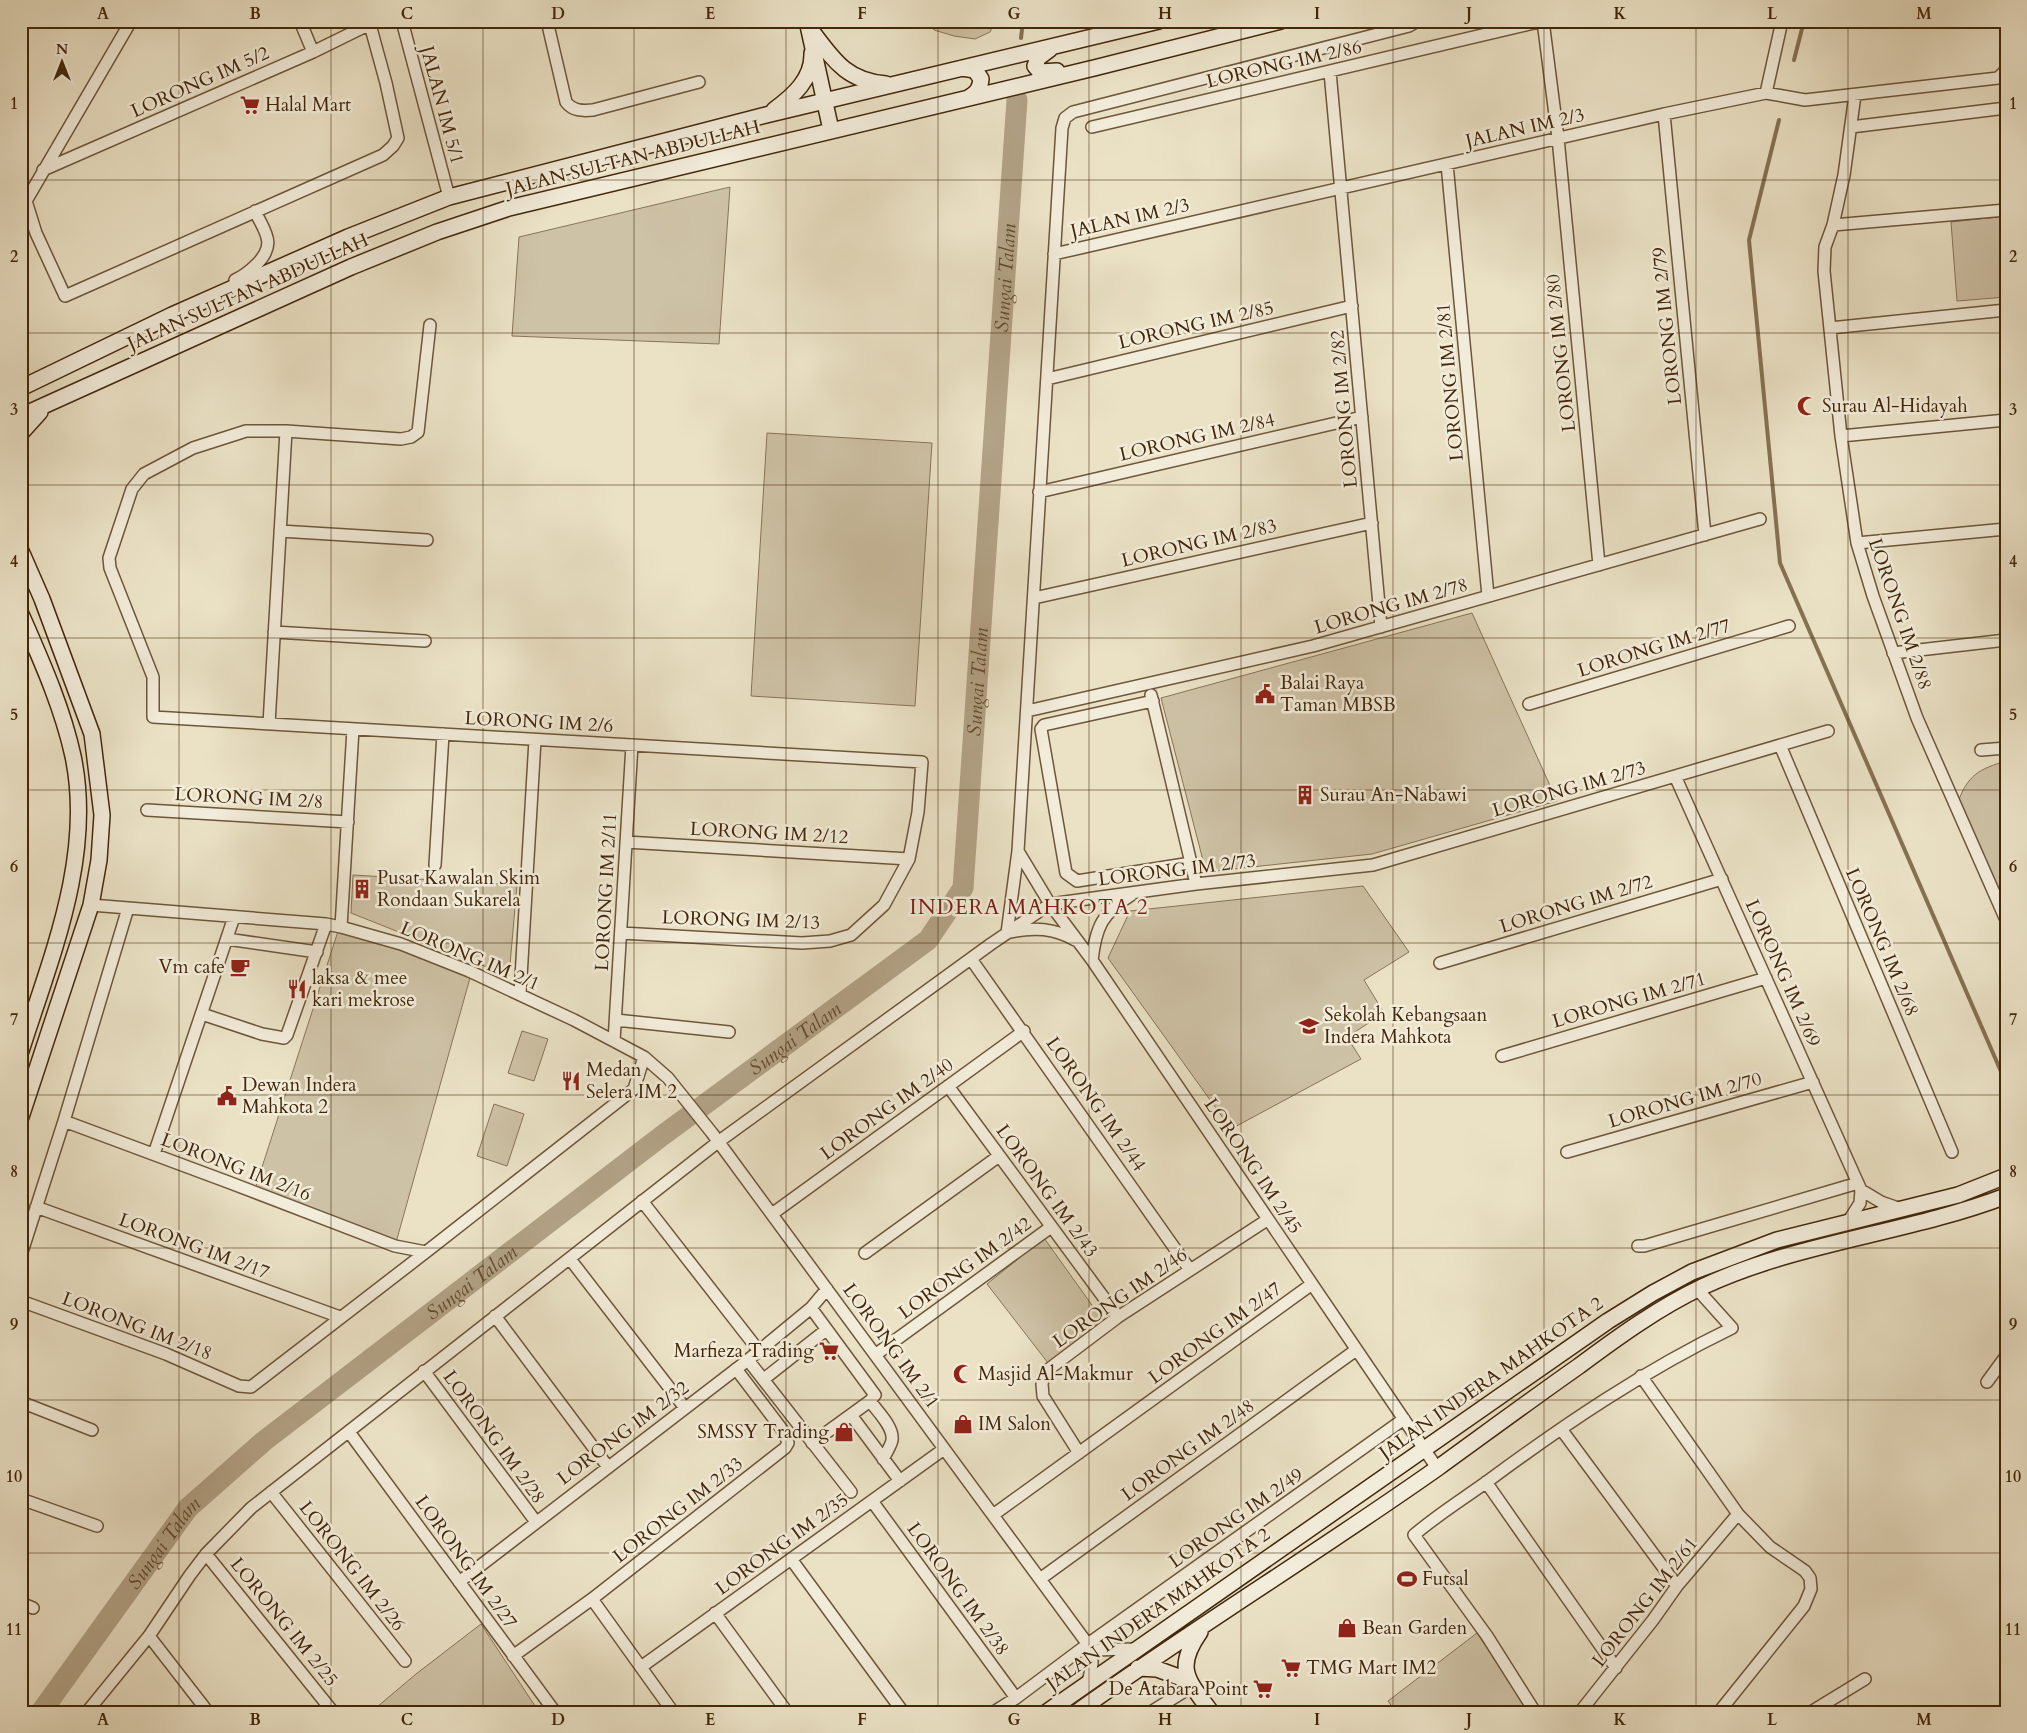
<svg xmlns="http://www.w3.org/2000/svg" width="2027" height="1733" font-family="Cardo,serif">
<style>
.green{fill:#cec2a6;stroke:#887458}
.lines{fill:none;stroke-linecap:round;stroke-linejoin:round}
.stream{stroke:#867154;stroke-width:4}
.river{stroke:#b2a286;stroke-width:21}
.street-casing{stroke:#6d5639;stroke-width:14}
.secondary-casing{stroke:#43270a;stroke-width:18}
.street{stroke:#f2ecda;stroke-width:11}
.secondary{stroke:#f2ecda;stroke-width:15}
.grid{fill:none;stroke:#43270a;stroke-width:1;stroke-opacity:0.55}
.labels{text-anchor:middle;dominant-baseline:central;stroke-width:5;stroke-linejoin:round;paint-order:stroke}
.street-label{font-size:19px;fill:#43270a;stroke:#f2ecda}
.poi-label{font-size:19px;fill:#43270a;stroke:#f2ecda;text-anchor:start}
.water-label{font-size:20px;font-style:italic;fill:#644c2f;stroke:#f2ecda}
.quarter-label{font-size:21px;letter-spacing:1px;fill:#7a1f14;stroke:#f2ecda}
.neatline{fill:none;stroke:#43270a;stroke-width:2}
.grid-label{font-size:16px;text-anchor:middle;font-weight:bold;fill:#43270a}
</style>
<rect width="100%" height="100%" fill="#ebe2c6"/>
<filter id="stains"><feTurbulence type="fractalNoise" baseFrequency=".004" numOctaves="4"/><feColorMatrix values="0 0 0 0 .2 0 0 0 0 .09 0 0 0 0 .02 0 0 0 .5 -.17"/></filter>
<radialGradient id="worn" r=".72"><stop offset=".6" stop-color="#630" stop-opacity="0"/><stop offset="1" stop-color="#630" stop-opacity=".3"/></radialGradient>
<!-- green -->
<path class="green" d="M927,21H995L990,32L975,39L954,36L934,30Z
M730,187L719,344L512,336L519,237Z
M2006,216V297L1957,301L1951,222Z
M767,433L932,443L915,706L751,696Z
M1472,613L1557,801L1372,854L1206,872L1161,698Z
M2006,761V904L1958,802C1968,775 1979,769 2006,761Z
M353,875L517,885L509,976L351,913Z
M1363,886L1409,952L1364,980L1384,1013L1347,1037L1361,1059L1231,1129L1108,958L1130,911Z
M340,925L401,944L470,978L395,1246L254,1192Z
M522,1031L548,1039L534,1081L508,1073Z
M494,1104L524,1114L507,1166L477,1156Z
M1044,1238L1104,1322L1048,1363L987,1284Z
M481,1624L539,1712H380L377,1707L416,1674Z
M1477,1633L1529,1712H1396L1388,1701Z"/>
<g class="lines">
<!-- stream -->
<path class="stream" d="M1021,38L1023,21
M1794,60L1804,21
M1779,120L1749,240L1780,563L2006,1083"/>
<!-- river -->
<path class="river" id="s1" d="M41,1712L188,1508L264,1441L663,1135L928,940L963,888L1017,100"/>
<defs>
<path id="street" d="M131,21L26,201L36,233L65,296L383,155L393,146L398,138L386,83L369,21
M300,21L313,52
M402,21L449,197
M547,21L566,102C573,111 582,111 593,110L699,82
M1543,21L1558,138L1599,565
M1330,72L1381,627
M1766,93L1782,21
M1855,95L1844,175L1833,225L1825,247L1824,271L1841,436L1857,543L1873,596L1917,718L2006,920
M1664,114L1705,535
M1092,127L1542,21
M1851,127L2006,108
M1447,164L1488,596
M43,170L313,52L370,24
M1833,225L2006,210
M1054,254L1664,114L1766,93L1805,100L1998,78L2006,70
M235,280C244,276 250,271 257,264C277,243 265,233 255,211
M430,325L418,432L411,437L401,439L286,431H246L193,448L144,474L132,489L109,558L110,568L153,677V717L922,762L918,812L909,859L884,905L851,935L830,941L802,943L621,933
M1830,328L2006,310
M1047,379L1352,306
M1841,436L2006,420
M1039,492L1362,417
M280,531L427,540
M1857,543L2006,529
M1034,598L1372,523
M274,632L425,641
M1893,653L2006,640
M1151,695L1196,884
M1153,701L1044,725L1041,729L1066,873L1077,881L1191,863
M1529,704L1789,626
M1027,711L1313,646L1760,519
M269,724L286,431
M1780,745L1952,1152
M1981,750L2006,748
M1675,776L1861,1190L1860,1203L1848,1222
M147,810L348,822
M626,842L909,859
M1018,851L1050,904L1092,960L1437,1468
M435,865L443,734
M91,905L326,924L341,927L401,944L469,971L574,1020L644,1057L668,1078L712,1133L1092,1650V1664L1088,1683
M341,927L353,729
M1011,932C1034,927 1054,928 1075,940
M1007,933L1018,851L1062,128L1065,118L1073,112L1409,26L1418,21
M227,939L317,952
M971,959L1190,1270
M1092,960C1096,927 1102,913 1131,895
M1440,963L1722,879
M520,994L535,740
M202,1014L262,1034L284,1038L287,1035L326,924
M616,1020L729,1032
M614,1041L632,745
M1502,1056L1766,978
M948,1086L1118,1317
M1567,1152L1813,1082
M154,1154L234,917
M1861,1190L1881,1202L1901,1209
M642,1201L759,1351
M36,1207L340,1317
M772,1214L1024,1031
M1638,1246H1644L1858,1183
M426,1252L634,1089L644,1057
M865,1253L999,1156
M21,1255L64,1121L128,908
M570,1259L685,1408
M21,1301L166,1354L239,1386L251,1387L426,1252L395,1246L228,1182L64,1121
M811,1308L875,1395L870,1401L812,1443
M495,1316L608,1467
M875,1355L1051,1227
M748,1360L851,1492
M424,1371L536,1522
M1641,1376L1738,1514L1770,1547L1805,1571L1810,1578L1811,1589L1804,1606L1719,1712
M764,1379L826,1330
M1987,1382L2006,1356
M870,1401C877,1411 894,1427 892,1440C891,1446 886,1453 883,1459
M21,1402L92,1430
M851,1415L900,1481
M1561,1429L1677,1586
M349,1432L555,1712
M1079,1453L1043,1396L1042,1384L1045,1372L1118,1317L1267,1220
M1486,1482L1616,1668
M271,1492L405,1661
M21,1499L97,1526
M872,1501L1016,1698
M993,1515L1312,1284
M206,1554L333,1712
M791,1559L903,1712
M1040,1579L1356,1350
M459,1582L748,1360L811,1308L827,1289
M592,1599L673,1712
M21,1603L33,1608
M715,1613L787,1712
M149,1636L208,1712
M1092,1650L1136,1649
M513,1656L592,1599L785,1448L788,1443L784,1432L736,1369
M641,1667L944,1449
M87,1712L149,1636L190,1575L206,1554L251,1508L718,1142L991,944L1050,904L1196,884L1373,865L1828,731
M994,1712L1016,1698L1088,1644L1404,1419
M1151,1712L1191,1687
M1535,1712L1487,1636L1414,1535C1437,1515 1463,1499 1488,1481C1565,1424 1645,1370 1732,1328L1697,1289
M1580,1712L1653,1620L1677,1586L1738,1514
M1811,1712L1865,1679"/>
<path id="secondary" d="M807,21L831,130
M2005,21L2006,22
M811,30C833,59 846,81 886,84
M1050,49L1038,58L1035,66L1040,72L1057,71
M962,68L975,70L981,79C980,89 977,93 968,98
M774,110C793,96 813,79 812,53
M21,388L172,315L348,237L449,197L766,115L1159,21
M21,416L351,267L437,232L509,208L1094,68L1281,21
M21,433L40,412
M21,551L42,599L92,734L102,815L99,860L91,905L21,1117
M21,614C41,660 62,706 73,756C94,856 51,957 21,1051
M1200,1632C1174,1669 1188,1680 1211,1712
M1138,1668L1157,1669L1187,1680
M1047,1712L1608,1321L1653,1293L1692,1272L1777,1240L1958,1195L2006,1176
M1077,1712C1196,1627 1320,1551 1439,1467C1486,1433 1532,1399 1579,1366C1618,1337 1658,1308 1702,1287C1798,1242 1906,1234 2006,1196"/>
</defs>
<!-- street casing -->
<use href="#street" class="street-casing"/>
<!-- secondary casing -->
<use href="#secondary" class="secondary-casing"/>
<!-- street -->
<use href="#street" class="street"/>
<!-- secondary -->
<use href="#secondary" class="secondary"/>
</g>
<!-- grid -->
<path class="grid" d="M179,21V1712M331,21V1712M483,21V1712M634,21V1712M786,21V1712M938,21V1712M1089,21V1712M1241,21V1712M1393,21V1712M1544,21V1712M1696,21V1712M1848,21V1712M21,180H2006M21,333H2006M21,485H2006M21,638H2006M21,790H2006M21,943H2006M21,1095H2006M21,1248H2006M21,1400H2006M21,1553H2006"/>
<!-- icons -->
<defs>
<symbol id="supermarket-bare" viewBox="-9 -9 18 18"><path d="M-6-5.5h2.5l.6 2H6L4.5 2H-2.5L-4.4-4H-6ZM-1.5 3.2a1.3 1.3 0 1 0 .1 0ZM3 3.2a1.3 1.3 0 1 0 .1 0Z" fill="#8f2418" stroke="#f2ecda" stroke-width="2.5" paint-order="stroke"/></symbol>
<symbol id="mosque-bare" viewBox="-9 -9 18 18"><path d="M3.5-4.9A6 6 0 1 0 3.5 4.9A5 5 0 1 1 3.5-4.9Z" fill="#8f2418" stroke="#f2ecda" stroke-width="2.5" paint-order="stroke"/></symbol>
<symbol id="civic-bare" viewBox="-9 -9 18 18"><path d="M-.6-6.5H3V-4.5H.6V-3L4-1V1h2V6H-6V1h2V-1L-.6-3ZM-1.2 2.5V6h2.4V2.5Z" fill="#8f2418" stroke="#f2ecda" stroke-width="2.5" paint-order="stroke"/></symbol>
<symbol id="building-bare" viewBox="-9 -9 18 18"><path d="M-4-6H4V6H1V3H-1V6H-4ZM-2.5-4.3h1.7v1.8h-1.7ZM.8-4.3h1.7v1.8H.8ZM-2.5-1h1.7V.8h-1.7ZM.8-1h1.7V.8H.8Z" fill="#8f2418" stroke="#f2ecda" stroke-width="2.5" paint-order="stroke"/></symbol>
<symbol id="cafe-bare" viewBox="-9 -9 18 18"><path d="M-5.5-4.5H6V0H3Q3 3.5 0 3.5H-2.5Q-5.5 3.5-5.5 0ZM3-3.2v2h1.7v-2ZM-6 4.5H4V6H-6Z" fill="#8f2418" stroke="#f2ecda" stroke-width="2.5" paint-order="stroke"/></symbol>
<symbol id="restaurant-bare" viewBox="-9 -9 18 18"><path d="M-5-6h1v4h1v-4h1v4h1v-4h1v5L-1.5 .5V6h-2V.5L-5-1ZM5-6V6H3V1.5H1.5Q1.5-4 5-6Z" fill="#8f2418" stroke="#f2ecda" stroke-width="2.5" paint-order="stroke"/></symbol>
<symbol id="school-bare" viewBox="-9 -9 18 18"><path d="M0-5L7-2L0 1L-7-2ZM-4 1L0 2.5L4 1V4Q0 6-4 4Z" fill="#8f2418" stroke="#f2ecda" stroke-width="2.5" paint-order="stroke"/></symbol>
<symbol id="shop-bare" viewBox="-9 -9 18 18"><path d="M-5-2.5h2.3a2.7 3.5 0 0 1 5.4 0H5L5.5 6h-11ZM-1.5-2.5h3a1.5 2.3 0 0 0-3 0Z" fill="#8f2418" stroke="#f2ecda" stroke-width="2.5" paint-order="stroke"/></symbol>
<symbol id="stadium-bare" viewBox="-9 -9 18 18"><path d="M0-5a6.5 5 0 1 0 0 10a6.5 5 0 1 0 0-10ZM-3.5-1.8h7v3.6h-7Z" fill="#8f2418" stroke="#f2ecda" stroke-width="2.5" paint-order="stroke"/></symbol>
</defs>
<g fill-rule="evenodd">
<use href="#supermarket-bare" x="236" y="91" width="28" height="28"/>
<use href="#mosque-bare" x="1793" y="392" width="28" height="28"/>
<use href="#civic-bare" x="1251" y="680" width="28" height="28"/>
<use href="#building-bare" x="1291" y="781" width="28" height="28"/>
<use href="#building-bare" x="348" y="875" width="28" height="28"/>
<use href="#cafe-bare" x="226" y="953" width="28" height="28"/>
<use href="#restaurant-bare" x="283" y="975" width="28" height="28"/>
<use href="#school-bare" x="1295" y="1012" width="28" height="28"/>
<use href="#restaurant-bare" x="557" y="1067" width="28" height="28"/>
<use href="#civic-bare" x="213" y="1082" width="28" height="28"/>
<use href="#supermarket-bare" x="815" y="1337" width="28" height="28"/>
<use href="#mosque-bare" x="949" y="1360" width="28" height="28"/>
<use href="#shop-bare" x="949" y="1410" width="28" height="28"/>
<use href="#shop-bare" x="830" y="1418" width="28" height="28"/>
<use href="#stadium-bare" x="1393" y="1565" width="28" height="28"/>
<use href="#shop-bare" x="1333" y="1614" width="28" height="28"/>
<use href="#supermarket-bare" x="1277" y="1654" width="28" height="28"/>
<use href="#supermarket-bare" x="1249" y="1675" width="28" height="28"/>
</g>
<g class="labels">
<!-- street labels -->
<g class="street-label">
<text transform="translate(1284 64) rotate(-13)">LORONG IM 2/86</text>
<text transform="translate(200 82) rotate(-24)">LORONG IM 5/2</text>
<text transform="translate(442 105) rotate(75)">JALAN IM 5/1</text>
<text transform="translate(1525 128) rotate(-13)">JALAN IM 2/3</text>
<text transform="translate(633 158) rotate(-14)">JALAN SULTAN ABDULLAH</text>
<text transform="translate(1130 218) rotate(-13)">JALAN IM 2/3</text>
<text transform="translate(248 292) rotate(-24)">JALAN SULTAN ABDULLAH</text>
<text transform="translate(1196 325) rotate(-13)">LORONG IM 2/85</text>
<text transform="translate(1667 326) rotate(-96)">LORONG IM 2/79</text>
<text transform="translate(1561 353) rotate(-96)">LORONG IM 2/80</text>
<text transform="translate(1450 382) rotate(-95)">LORONG IM 2/81</text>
<text transform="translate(1344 409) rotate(-95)">LORONG IM 2/82</text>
<text transform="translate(1197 437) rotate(-13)">LORONG IM 2/84</text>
<text transform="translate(1199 543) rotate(-13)">LORONG IM 2/83</text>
<text transform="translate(1391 606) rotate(-16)">LORONG IM 2/78</text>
<text transform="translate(1900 614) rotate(71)">LORONG IM 2/88</text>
<text transform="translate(1654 648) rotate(-17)">LORONG IM 2/77</text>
<text transform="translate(539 722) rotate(3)">LORONG IM 2/6</text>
<text transform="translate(1569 789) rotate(-16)">LORONG IM 2/73</text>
<text transform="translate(249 798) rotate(3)">LORONG IM 2/8</text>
<text transform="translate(769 833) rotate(3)">LORONG IM 2/12</text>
<text transform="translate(1177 870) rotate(-7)">LORONG IM 2/73</text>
<text transform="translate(606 892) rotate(-87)">LORONG IM 2/11</text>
<text transform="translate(1576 904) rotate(-17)">LORONG IM 2/72</text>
<text transform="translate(741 920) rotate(2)">LORONG IM 2/13</text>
<text transform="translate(1882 942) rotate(67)">LORONG IM 2/68</text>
<text transform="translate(470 956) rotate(23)">LORONG IM 2/1</text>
<text transform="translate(1783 973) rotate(66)">LORONG IM 2/69</text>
<text transform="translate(1629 1000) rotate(-16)">LORONG IM 2/71</text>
<text transform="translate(1685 1100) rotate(-16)">LORONG IM 2/70</text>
<text transform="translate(1096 1104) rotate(55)">LORONG IM 2/44</text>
<text transform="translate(887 1109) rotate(-36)">LORONG IM 2/40</text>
<text transform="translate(1253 1166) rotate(56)">LORONG IM 2/45</text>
<text transform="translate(236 1167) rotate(21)">LORONG IM 2/16</text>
<text transform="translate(1047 1191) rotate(54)">LORONG IM 2/43</text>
<text transform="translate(194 1246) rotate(20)">LORONG IM 2/17</text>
<text transform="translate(965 1268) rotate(-36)">LORONG IM 2/42</text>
<text transform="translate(1120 1298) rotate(-35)">LORONG IM 2/46</text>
<text transform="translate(137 1326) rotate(21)">LORONG IM 2/18</text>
<text transform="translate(1215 1333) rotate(-36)">LORONG IM 2/47</text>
<text transform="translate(891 1346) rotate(54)">LORONG IM 2/1</text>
<text transform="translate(1491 1378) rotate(-35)">JALAN INDERA MAHKOTA 2</text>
<text transform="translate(623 1433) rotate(-37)">LORONG IM 2/32</text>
<text transform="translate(494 1437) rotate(54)">LORONG IM 2/28</text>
<text transform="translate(1188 1450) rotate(-36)">LORONG IM 2/48</text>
<text transform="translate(678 1510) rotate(-38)">LORONG IM 2/33</text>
<text transform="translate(1236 1518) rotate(-35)">LORONG IM 2/49</text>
<text transform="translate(782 1544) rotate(-36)">LORONG IM 2/35</text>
<text transform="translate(466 1562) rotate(54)">LORONG IM 2/27</text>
<text transform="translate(352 1566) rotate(52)">LORONG IM 2/26</text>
<text transform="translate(958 1589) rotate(54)">LORONG IM 2/38</text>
<text transform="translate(1645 1602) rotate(-52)">LORONG IM 2/61</text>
<text transform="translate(1158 1609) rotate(-35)">JALAN INDERA MAHKOTA 2</text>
<text transform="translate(284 1622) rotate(51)">LORONG IM 2/25</text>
</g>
<!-- poi labels -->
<g class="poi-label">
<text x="265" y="105">Halal Mart</text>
<text x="1822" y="406">Surau Al-Hidayah</text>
<text x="1280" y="683">Balai Raya<tspan x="1280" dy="22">Taman MBSB</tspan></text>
<text x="1320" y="795">Surau An-Nabawi</text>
<text x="377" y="878">Pusat Kawalan Skim<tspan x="377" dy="22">Rondaan Sukarela</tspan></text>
<text x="225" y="967" text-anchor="end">Vm cafe</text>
<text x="312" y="978">laksa &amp; mee<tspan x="312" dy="22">kari mekrose</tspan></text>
<text x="1324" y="1015">Sekolah Kebangsaan<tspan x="1324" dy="22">Indera Mahkota</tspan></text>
<text x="586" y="1070">Medan<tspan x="586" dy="22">Selera IM 2</tspan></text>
<text x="242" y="1085">Dewan Indera<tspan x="242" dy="22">Mahkota 2</tspan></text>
<text x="814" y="1351" text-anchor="end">Marfieza Trading</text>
<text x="978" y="1374">Masjid Al-Makmur</text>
<text x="978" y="1424">IM Salon</text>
<text x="829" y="1432" text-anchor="end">SMSSY Trading</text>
<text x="1422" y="1579">Futsal</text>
<text x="1362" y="1628">Bean Garden</text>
<text x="1306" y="1668">TMG Mart IM2</text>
<text x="1248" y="1689" text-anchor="end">De Atabara Point</text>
</g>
<!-- water labels -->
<g class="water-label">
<text stroke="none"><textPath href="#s1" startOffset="1859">Sungai Talam</textPath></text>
<text stroke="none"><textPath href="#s1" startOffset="1454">Sungai Talam</textPath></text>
<text stroke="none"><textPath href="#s1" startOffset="1019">Sungai Talam</textPath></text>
<text stroke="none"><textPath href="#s1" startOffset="614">Sungai Talam</textPath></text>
<text stroke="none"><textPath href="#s1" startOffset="209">Sungai Talam</textPath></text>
</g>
<!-- quarter labels -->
<g class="quarter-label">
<text x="1029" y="907">INDERA MAHKOTA 2</text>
</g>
</g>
<!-- margin -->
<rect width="2027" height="1733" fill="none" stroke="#ebe2c6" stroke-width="55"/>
<!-- north arrow -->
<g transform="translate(62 62)" stroke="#f2ecda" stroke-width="4" paint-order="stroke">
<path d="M0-4L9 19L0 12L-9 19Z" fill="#43270a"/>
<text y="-8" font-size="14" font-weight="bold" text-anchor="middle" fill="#43270a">N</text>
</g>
<rect x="28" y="28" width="1972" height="1678" class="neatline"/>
<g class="grid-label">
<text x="103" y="19">A</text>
<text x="255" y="19">B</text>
<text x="407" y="19">C</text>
<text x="558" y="19">D</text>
<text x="710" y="19">E</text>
<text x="862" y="19">F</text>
<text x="1014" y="19">G</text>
<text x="1165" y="19">H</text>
<text x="1317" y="19">I</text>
<text x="1469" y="19">J</text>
<text x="1620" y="19">K</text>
<text x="1772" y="19">L</text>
<text x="1924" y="19">M</text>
<text x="14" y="109">1</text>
<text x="2013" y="109">1</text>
<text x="14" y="262">2</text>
<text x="2013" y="262">2</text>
<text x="14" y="415">3</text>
<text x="2013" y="415">3</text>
<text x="14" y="567">4</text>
<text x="2013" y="567">4</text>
<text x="14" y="720">5</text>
<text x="2013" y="720">5</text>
<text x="14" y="872">6</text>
<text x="2013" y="872">6</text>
<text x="14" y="1025">7</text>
<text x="2013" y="1025">7</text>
<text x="14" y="1177">8</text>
<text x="2013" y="1177">8</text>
<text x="14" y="1330">9</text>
<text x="2013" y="1330">9</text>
<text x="14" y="1482">10</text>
<text x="2013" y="1482">10</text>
<text x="14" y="1635">11</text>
<text x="2013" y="1635">11</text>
<text x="103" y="1725">A</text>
<text x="255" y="1725">B</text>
<text x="407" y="1725">C</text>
<text x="558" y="1725">D</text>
<text x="710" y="1725">E</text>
<text x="862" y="1725">F</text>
<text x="1014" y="1725">G</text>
<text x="1165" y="1725">H</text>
<text x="1317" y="1725">I</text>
<text x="1469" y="1725">J</text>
<text x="1620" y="1725">K</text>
<text x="1772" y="1725">L</text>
<text x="1924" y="1725">M</text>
</g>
<rect width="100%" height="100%" filter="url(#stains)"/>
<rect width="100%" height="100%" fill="url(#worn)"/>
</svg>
